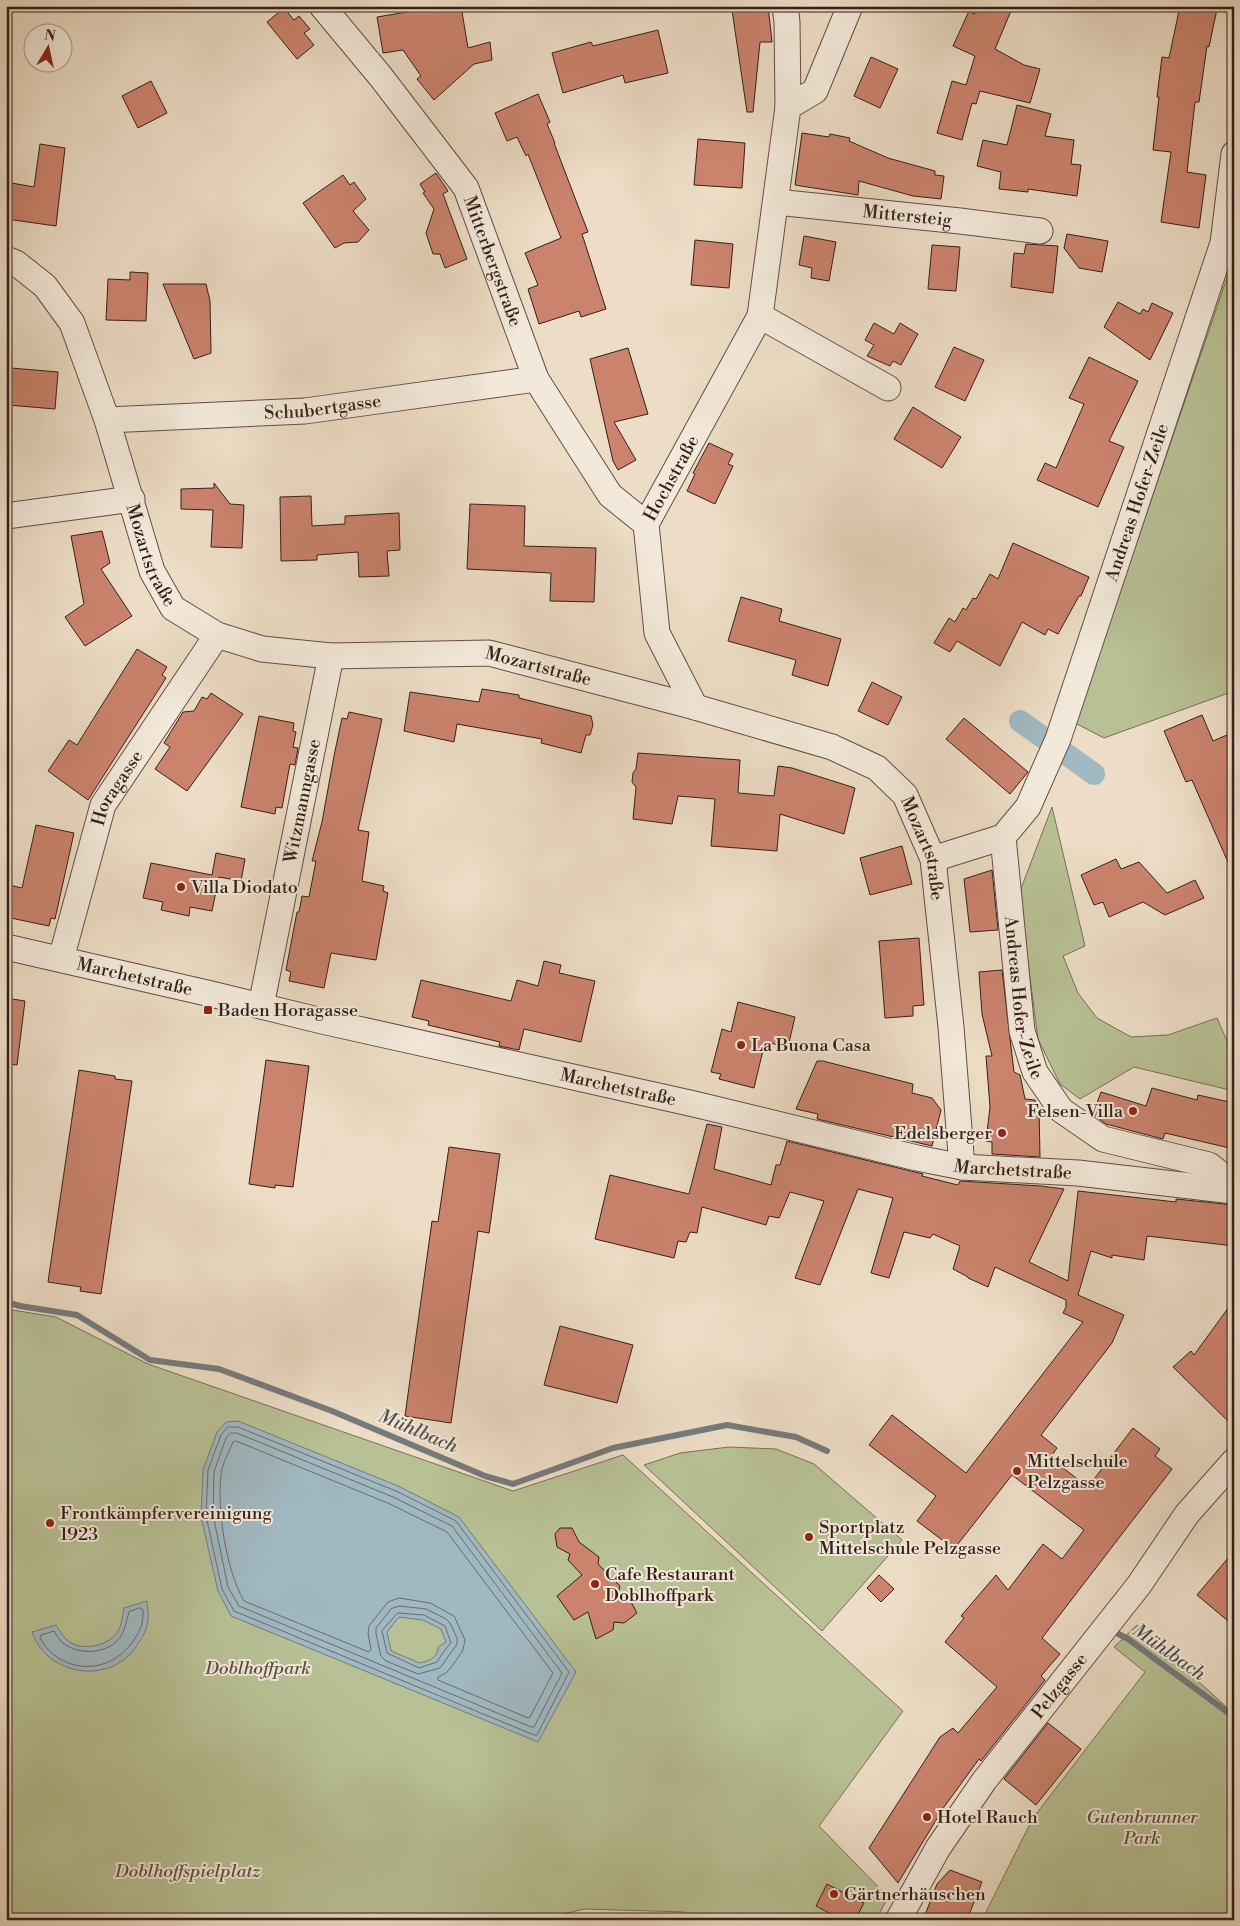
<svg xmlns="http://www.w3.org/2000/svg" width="1240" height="1926" font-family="'Libre Bodoni',serif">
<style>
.green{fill:#b8c195;stroke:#767056}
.water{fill:#a0b8c1;stroke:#757b7d;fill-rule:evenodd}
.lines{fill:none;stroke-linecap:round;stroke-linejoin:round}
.shore{stroke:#6a6c6c;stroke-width:1}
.stream{stroke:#757b7d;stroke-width:6}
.canal{stroke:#a0b8c1;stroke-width:22}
.building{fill:#cb836e;stroke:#341f18}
.minor-casing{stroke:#624e44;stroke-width:27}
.minor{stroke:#f3e9da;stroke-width:25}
.poi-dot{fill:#8f2418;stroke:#f3e9da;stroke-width:2}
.labels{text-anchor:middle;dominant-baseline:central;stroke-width:4;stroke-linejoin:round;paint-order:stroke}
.street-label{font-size:18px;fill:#341f18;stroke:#f3e9da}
.poi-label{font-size:18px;fill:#341f18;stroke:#f3e9da;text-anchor:start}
.park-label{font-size:18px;font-style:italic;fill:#5c503e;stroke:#f3e9da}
.water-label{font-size:19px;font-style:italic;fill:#544d4b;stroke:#f3e9da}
</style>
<rect width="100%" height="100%" fill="#edddc6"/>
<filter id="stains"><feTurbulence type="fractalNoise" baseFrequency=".004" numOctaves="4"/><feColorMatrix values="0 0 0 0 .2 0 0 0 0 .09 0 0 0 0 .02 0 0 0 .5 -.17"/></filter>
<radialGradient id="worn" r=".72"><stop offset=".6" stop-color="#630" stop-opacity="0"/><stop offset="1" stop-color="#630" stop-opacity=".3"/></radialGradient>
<!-- green -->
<path class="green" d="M1234,257V691L1104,738L1075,723Z
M1052,807L1085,946L1063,956L1078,993L1097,1018L1131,1037L1168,1035L1217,1018L1234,1057V1091L1134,1067L1080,1099L1060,1084L1038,1039L1019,894Z
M6,1309L56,1317L148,1364L513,1491L623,1455L903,1711L819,1826L888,1897L876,1920H687L685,1912L584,1909L539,1920H6Z
M729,1447L776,1449L814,1464L902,1540L822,1631L644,1465L680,1453Z
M1137,1625L1234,1714V1920H982L1033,1818L1145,1672L1114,1647Z"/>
<!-- water -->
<path class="water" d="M238,1421L398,1486L459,1517L576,1672L538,1742L231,1616L218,1591L201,1517L203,1470L217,1432L226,1422ZM399,1617L423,1620L441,1629L446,1642L438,1647C438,1659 429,1660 420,1663L391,1651L387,1632Z
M147,1601C147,1607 149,1614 148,1620C147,1632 140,1641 133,1651C109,1680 61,1677 39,1646C36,1642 34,1637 32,1632L56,1625C59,1629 62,1635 65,1638C77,1651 101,1648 113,1637C122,1630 122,1618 124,1608Z"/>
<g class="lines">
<!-- shore -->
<path class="shore" d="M228,1427H238L396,1491L456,1521L569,1672L537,1735H534L234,1611L222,1589L206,1516L208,1470L221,1435Z
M231,1433H237L393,1497L452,1526L562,1673L534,1727H531L239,1606L228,1587L213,1515L214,1472L226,1438Z
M236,1441L390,1504L447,1532L553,1673L530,1717L528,1718L438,1680V1677L446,1673L453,1665L463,1650L465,1640L454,1616L430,1603L399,1598L388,1602L369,1626L368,1633L371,1649L369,1652L244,1601C226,1569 217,1511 221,1475C222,1464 229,1452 233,1442Z
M400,1606L426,1609L446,1619L450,1623L457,1638V1644L440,1668L418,1674L386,1661L381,1656L376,1634V1628L391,1609Z
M140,1608L143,1610C144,1624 139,1634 130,1645C106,1676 59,1673 40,1638L41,1635L54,1631C57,1635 59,1640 63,1643C78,1655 104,1654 117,1641C125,1633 126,1622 129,1612Z
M398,1613L424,1615L445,1626L451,1643L444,1651L437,1662L419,1668L387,1653L382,1631Z"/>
<!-- stream -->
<path class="stream" d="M6,1302L20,1306L77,1315L150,1360L219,1369L332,1411L485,1476L513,1484L613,1448L727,1425L796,1437L827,1451
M1111,1630L1128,1639L1234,1717"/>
<!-- canal -->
<path class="canal" d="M1020,721L1094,774"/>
</g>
<!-- building -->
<path class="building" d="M443,6H461L468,48L490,42L492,60L474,64L434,100L417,79L421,76L403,50L383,53L377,17Z
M760,6H768L772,42H760L753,112H747L732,10Z
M978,6H1013L995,49L1024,65L1040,69L1030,103L980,91L976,104L972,103L962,140L937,133L952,81L966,85L975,56L953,46L969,11L974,14Z
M1180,6H1205L1217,9L1209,47L1207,46L1199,102H1195L1187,172L1206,175L1199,228L1161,222L1171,152L1153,150L1159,97H1157L1162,57L1169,58Z
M284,8L294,20L299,16L310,29L304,33L314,45L297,59L267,22Z
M658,30L668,73L625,83L623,75L563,93L552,53L591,42L593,46Z
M871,57L898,69L880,108L854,96Z
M151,81L167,113L138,128L122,96Z
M538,94L550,122L547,124L555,143H554L588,232L582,234L606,309L581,317L579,311L539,324L528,289L538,285L525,253L561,238L528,154L526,156L517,137L507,141L495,113Z
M1017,105L1051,114L1045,136L1074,140L1071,164L1081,165L1077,196L1028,189V192L999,189L1001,172L977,166L983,140L1007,145Z
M802,133L829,137L830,134L850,138L849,141L888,158L935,171V175L944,176L941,199L913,196L859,181L858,195L795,185Z
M698,139L745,143L742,188L694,185Z
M40,144L65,148L56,226L6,219V182L34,187Z
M436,173L448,191L443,194L467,259L445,268L440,254H433L426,233L434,209L423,193L425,192L420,184Z
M343,175L350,185L354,182L366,199L353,211L369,230L358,242L344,243L335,248L303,203Z
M1067,234L1108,241L1102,272L1079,268L1064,248Z
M804,236L836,242L829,281L811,278L812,268L799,265Z
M695,240L733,244L729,288L691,285Z
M1026,244L1058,246L1053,293L1011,287L1014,253L1024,254Z
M932,245L960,247L956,291L928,289Z
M130,272L148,273L146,321L106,320L108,279L130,280Z
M163,284H206L210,301L211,353L194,359Z
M1118,302L1140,314L1143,309L1148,312L1152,303L1173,313L1150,360L1104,327Z
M874,323L894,334L900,323L918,334L901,365L893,361L890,366L867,356L874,345L865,340Z
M954,347L984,360L965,401L935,387Z
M628,348L648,414L614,422L636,460L618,470L613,461L590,359Z
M1089,357L1138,381L1109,441L1124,447L1098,507L1037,480L1045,463L1056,468L1084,404L1069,398Z
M11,368L58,372L55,409L8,405Z
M913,407L961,437L942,468L894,439Z
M709,443L733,454L728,464L733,466L715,504L687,491L695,474L693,473Z
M214,483L230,504L244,505L242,548L211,547L213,510L181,509V489L214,488Z
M311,496L312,526L345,524V516L399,513L400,550L387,551L389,576L359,577L358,552L317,555V560L281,561L280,497Z
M470,504L525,506L524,546L596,548L594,602L550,601L551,573L467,569Z
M102,531L110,563L101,569L132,616L85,646L65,617L84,604L71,536Z
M1013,543L1089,577L1081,596H1079L1058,634L1048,629L1045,635L1022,622L1000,666L957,641L950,652L934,643L949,618L955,622L963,608L966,610L973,598L976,599L990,574L998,579Z
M741,597L782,609L779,621L841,639L828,686L792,675L796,660L728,641Z
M137,649L167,667L162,675L166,678L88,800L48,771L69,740L77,745Z
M872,682L902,697L888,725L858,711Z
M482,689L519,695V698L591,716L593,725L590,735H586L581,753L541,743L542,739L457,724L454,742L404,731L410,692L479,702Z
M211,693L243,714L187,791L155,769L170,747L164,743L183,712L194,711L202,697L207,699Z
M349,712L382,719L358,830L369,832L362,881L384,886L383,891L388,893L376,960L331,953L324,988L289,981L291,972L286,970L297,912H299L302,896L309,897L316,861H312L322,822L334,756L342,718L347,719Z
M1202,715L1213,741L1234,732V876L1192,780L1186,782L1164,731Z
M259,716L294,723L293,731L296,732L293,747L298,748L295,765L290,764L282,808L276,807L275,814L241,807Z
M964,718L1028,772L1010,794L946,739Z
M638,753L740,760L738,793L774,796L778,766L792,768L855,788L844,834L780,814L777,851L711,846L715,799L678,796L672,824L633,819L636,787L632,782L633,773L636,769Z
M36,825L74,833L55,919L51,918L49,926L6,917V896L9,885L22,888Z
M902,846L912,884L870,895L860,858Z
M216,853L245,859L241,881L219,877L212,911L190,907L189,916L161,910L163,902L143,898L151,863L212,875Z
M1116,859L1121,869L1139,862L1167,893L1195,880L1204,898L1165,915L1143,902L1109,917L1103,902L1094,905L1081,875Z
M992,870L998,930L970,932L964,879Z
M919,938L924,1005L913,1006V1016L885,1018L879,941Z
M544,961L561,965L559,973L595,981L581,1042L524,1029L519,1050L499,1046L500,1042L428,1025L429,1021L412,1017L421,980L511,1001L517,980L538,986Z
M1002,970L1014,1072L1020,1075L1025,1099L1035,1100L1036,1106L1039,1107L1040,1157L992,1154V1142L986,1141L990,1107L986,1056H992L982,1014L979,972Z
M6,998L25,1001L17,1065L6,1064Z
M738,1002L795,1017L788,1047L765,1042L754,1088L719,1079L721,1074L711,1072L722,1029L731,1032Z
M266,1060L309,1066L293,1187L275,1185V1188L249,1184Z
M817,1061H823L913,1084L912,1093L932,1098L941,1110L932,1146L817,1119L818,1114L796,1109Z
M79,1070L115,1076V1079L132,1081L101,1294L80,1291L81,1287L48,1282Z
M1152,1088L1197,1100L1198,1095L1234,1103V1149L1165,1133L1163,1139L1106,1124L1093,1114L1101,1092L1146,1106Z
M707,1124L722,1127L714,1169L771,1185L776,1165H780L787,1141L923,1174L922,1176L958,1185L960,1181L1041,1186L1064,1189L1029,1262L1068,1281L1078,1191L1176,1202V1199L1234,1205V1246L1147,1236L1144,1260L1112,1255V1258L1091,1251L1078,1295L1124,1315L1112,1343L1041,1435L1057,1448L1050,1458L1088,1487L1133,1428L1160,1449L1155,1456L1172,1469L1042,1638L1060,1654L1041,1676L1045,1680L981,1761L979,1759L944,1807L898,1883L869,1848L940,1737L953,1728L958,1733L997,1687L945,1642L964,1618L961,1616L996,1575L1008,1590L1043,1544L1062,1559L1084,1530L1012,1475L954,1549L917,1521L936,1496L869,1445L892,1415L966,1473L1083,1322L1063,1313L1066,1307V1300L995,1267L988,1287L968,1278V1277L953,1269L960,1246L933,1234L930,1238L904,1232L889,1278L871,1273L893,1198L858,1189L820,1285L795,1278L824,1201L790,1192L779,1218L769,1216L766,1225L702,1207L697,1233L690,1232L686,1242L678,1241L674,1258L595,1239L610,1175L689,1194Z
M449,1147L500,1154L489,1233L478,1231L451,1423L405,1416L432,1221L438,1222Z
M1234,1300V1427L1173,1367L1191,1351L1194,1355Z
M560,1326L633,1345L617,1403L544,1385Z
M560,1528H572L579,1542L599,1557L598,1564L620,1586L618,1594L630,1600L637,1613L624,1623L614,1622L613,1630L596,1639L588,1612L574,1620L557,1596L582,1575L568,1560L570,1554L557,1547L555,1534Z
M1234,1551V1626L1197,1595Z
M879,1575L894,1589L881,1602L867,1588Z
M1048,1723L1081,1749L1036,1805L1004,1779Z
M950,1870L982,1882L967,1920H923L937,1884Z
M827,1884L864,1903L855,1920H842L816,1906Z"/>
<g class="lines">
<defs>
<g id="minor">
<path id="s1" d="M322,6L381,77L466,188L536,379L610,495L646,524"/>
<path d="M788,107L815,91L850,6"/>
<path id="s2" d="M776,202L960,221L1040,231"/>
<path id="s3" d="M6,259L16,263L45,286L72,323L107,420L152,571L173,608L217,635L262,649L331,656L489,653L695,707L832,747L877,768L905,795L933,859L951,1027L962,1167"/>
<path d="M760,316L888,388"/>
<path id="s4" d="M107,420L305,411L536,379"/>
<path d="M6,516L132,499"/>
<path id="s5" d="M695,707L657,633L646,524L760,316L788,107L787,22L785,6"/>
<path id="s6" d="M1003,837L1022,1031L1035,1072L1061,1110L1103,1139L1209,1165L1234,1185"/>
<path id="s7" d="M933,859L1003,837L1028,807L1058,739L1223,243L1234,154"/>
<path id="s8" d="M6,947L211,994L322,1021L694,1104L917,1158L962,1167L1078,1173L1234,1191"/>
<path id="s9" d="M61,959L103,805L217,635"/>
<path id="s10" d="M261,1006L331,656"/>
<path id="s11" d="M898,1920L938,1848L984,1781L1139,1585L1187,1514L1234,1461"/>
</g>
</defs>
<!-- minor casing -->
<use href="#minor" class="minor-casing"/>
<!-- minor -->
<use href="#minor" class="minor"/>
</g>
<!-- markers -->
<g class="poi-dot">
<circle cx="181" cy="887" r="5"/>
<rect x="203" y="1005" width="10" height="10" rx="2.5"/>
<circle cx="741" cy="1045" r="5"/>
<circle cx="1133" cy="1111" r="5"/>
<circle cx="1002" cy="1133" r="5"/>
<circle cx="1017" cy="1471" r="5"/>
<circle cx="50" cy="1523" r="5"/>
<circle cx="809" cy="1537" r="5"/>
<circle cx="595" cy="1584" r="5"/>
<circle cx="927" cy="1817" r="5"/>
<circle cx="834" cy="1894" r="5"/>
</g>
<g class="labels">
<!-- street labels -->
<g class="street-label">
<text stroke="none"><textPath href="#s2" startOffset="132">Mittersteig</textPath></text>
<text stroke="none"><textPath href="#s1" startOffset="310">Mitterbergstraße</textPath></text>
<text stroke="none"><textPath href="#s4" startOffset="216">Schubertgasse</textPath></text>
<text stroke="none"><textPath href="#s5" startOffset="245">Hochstraße</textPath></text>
<text stroke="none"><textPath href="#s7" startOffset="436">Andreas Hofer-Zeile</textPath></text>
<text stroke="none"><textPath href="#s3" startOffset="339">Mozartstraße</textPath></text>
<text stroke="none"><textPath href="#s3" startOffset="774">Mozartstraße</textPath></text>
<text stroke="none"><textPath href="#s9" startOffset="181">Horagasse</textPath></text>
<text stroke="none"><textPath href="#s10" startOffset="209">Witzmanngasse</textPath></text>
<text stroke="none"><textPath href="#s3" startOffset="1224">Mozartstraße</textPath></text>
<text stroke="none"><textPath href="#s8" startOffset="132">Marchetstraße</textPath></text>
<text stroke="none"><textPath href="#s6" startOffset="162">Andreas Hofer-Zeile</textPath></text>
<text stroke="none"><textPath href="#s8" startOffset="628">Marchetstraße</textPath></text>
<text stroke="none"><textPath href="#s8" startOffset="1032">Marchetstraße</textPath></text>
<text stroke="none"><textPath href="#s11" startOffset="285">Pelzgasse</textPath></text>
</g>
<!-- poi labels -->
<g class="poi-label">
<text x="191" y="887">Villa Diodato</text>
<text x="218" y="1010">Baden Horagasse</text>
<text x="751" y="1045">La Buona Casa</text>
<text x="1123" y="1111" text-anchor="end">Felsen-Villa</text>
<text x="992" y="1133" text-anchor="end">Edelsberger</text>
<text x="1027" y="1461">Mittelschule<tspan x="1027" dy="21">Pelzgasse</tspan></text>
<text x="60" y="1513">Frontkämpfervereinigung<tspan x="60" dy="21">1923</tspan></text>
<text x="819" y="1527">Sportplatz<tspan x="819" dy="21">Mittelschule Pelzgasse</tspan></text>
<text x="605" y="1574">Cafe Restaurant<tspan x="605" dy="21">Doblhoffpark</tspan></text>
<text x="937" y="1817">Hotel Rauch</text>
<text x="844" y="1894">Gärtnerhäuschen</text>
</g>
<!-- park labels -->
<g class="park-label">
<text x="258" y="1668">Doblhoffpark</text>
<text x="1142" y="1817">Gutenbrunner<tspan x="1142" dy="21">Park</tspan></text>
<text x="188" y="1871">Doblhoffspielplatz</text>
</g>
<!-- water labels -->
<g class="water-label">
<text transform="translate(418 1431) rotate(23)">Mühlbach</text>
<text transform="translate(1169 1652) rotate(35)">Mühlbach</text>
</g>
</g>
<!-- margin -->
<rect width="1240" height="1926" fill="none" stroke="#edddc6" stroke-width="25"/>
<rect x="8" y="8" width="1225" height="1911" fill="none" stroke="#341f18" stroke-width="2.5"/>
<rect x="12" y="12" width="1215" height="1901" fill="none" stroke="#341f18"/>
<!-- north arrow -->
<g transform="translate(48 48) rotate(9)"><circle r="24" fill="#f3e9da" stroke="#a7988c"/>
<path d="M0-4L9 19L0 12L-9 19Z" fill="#8f2418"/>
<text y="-8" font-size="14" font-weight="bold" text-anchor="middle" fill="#341f18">N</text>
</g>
<rect width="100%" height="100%" filter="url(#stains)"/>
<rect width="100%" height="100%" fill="url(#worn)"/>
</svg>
